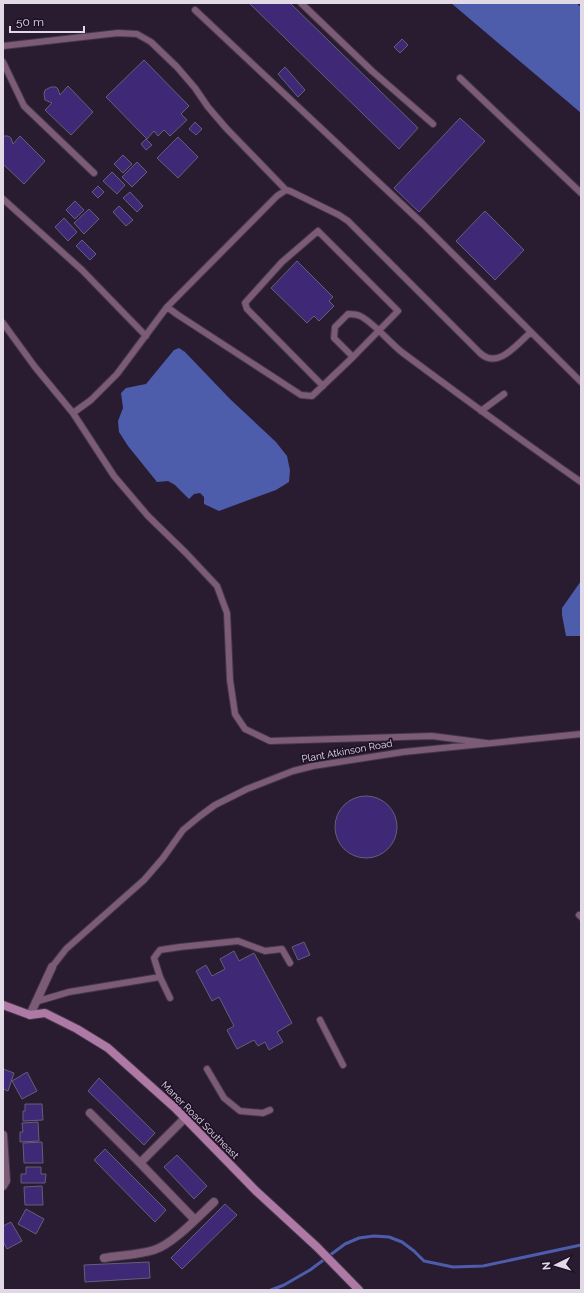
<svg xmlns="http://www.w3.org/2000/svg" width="584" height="1293" font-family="Raleway,sans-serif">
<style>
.water{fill:#4d5cab}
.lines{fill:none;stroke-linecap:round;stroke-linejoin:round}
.stream{stroke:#4d5cab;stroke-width:3}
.building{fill:#3f2875;stroke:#635f79}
.lane-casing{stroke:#43364a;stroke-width:8}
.street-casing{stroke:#43364a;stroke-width:10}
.secondary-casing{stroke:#43364a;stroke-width:10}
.lane{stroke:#7b5b75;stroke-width:6}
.street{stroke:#7b5b75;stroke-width:8}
.secondary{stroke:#ae7aa5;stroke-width:8}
.labels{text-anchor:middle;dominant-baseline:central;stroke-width:3.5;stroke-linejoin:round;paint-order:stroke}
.street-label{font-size:10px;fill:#e2d9e7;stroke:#1f1226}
</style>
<rect width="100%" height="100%" fill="#291b30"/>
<!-- water -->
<path class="water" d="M451,3H576L581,7V113Z
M179,348L185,352L230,399L276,442L287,456L290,470L289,482L276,490L219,511L204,504V497L200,493L194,494L189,499L175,485L168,481L157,482L128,446L119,432L118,421L123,408L121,393L126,388L146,384L174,350Z
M581,581V636H566L562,615V608Z"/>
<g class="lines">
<!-- stream -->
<path class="stream" d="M271,1290L284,1285L310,1270L345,1244L359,1238L374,1236L389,1237L402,1242L414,1251L424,1261L453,1267L483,1266L581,1245"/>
</g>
<!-- building -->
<path class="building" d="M249,3H290L418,128L399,149Z
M402,39L408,45L400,53L394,47Z
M144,60L189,106L181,114L187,120L170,136L164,130L158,136L154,131L147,139L106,97Z
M285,67L305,90L298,97L278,74Z
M68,86L93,112L71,135L45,110L52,103L45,100L44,94L45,90L51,87H56L58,89L60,95Z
M460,118L485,141L419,212L394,188Z
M195,122L202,129L196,135L189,129Z
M3,136H8L11,138L13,144L20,136L45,161L24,184L3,164Z
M178,137L198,157L178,178L157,158Z
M146,139L152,145L146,150L141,144Z
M123,155L132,164L123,173L114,164Z
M137,162L147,172L132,187L122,177Z
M112,172L125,185L117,194L103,181Z
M98,186L104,192L98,198L92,192Z
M130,192L143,206L137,212L123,198Z
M75,201L84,210L75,219L66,210Z
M119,206L133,220L126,226L113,212Z
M89,209L99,219L84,234L74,223Z
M485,211L524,250L495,280L456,241Z
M64,218L77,232L68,241L55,227Z
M82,240L96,254L90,260L76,246Z
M297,261L333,297L329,301L334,306L319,321L314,316L307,323L271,288Z
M335 827a31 31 0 1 1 62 0a31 31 0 1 1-62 0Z
M304,942L310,955L298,960L292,947Z
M234,951L239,961L254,953L292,1023L277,1032L283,1042L269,1050L265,1042L258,1046L254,1040L237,1049L227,1030L234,1026L219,997L212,1001L196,971L206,965L212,976L225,969L220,959Z
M3,1069L14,1073L8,1091L3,1089Z
M27,1072L37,1091L22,1099L12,1081Z
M99,1078L155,1133L144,1145L88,1091Z
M25,1104H42L43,1120L23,1121V1111H25Z
M38,1122L39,1141L20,1142V1132H23L22,1123Z
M42,1142L43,1163H24L23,1143Z
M105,1149L166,1210L155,1222L94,1160Z
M177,1155L207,1186L194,1199L164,1167Z
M26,1167H41V1174H46L45,1183H21V1174H26Z
M42,1186L43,1205H25L24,1187Z
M225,1204L237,1215L182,1269L171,1258Z
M26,1209L44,1219L36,1234L18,1224Z
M11,1222L22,1241L7,1249L3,1241V1226Z
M149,1262L150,1278L85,1282L84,1265Z"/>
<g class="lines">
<defs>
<path id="lane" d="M301,3L372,71L433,124
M195,10L423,224L581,382
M3,46L118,33L137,34L151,42L177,67L195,88L208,107L226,128L286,190
M3,62L24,106L94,173
M460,78L581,193
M3,199L82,270L146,336
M167,307L178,315L301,395L312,396L353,357
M3,323L35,367L73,413L114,476L148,516L186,553L217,586L227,613L230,680L235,714L245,729L270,741L432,736L486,743
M323,386L247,309L245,303L282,262L318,231L398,311L353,357L334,338L335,327L348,314C351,314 356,314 360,316C371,320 392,345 403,353C462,397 521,440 581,482
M481,411L504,394
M73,413L91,400L117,374L167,307L277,196L286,190L290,191L339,215L348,221L480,353C498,370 517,344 531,332
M579,915L581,917
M52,967L66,949L144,880L163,858L183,830L200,816L215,805L247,789L293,771L313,766L403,752L581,734
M160,977L154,958L160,950L180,947L238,941L265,951L282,949L290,963
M35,1002L69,992L160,977L170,998
M320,1020L343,1065
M207,1069L224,1098L240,1111L263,1113L270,1110"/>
<path id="street" d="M30,1015L52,967
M90,1113L140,1163L185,1118
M3,1135L6,1181L3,1186
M140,1163L195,1220
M104,1258C121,1255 138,1255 154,1250C173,1244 199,1216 214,1202"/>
<path id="secondary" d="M3,1005L30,1015L45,1013L77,1029L108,1048L175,1108L256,1191L317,1247L359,1290"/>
</defs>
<!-- lane casing -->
<use href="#lane" class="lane-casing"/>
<!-- street casing -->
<use href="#street" class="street-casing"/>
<!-- secondary casing -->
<use href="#secondary" class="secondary-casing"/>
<!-- lane -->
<use href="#lane" class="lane"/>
<!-- street -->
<use href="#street" class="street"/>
<!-- secondary -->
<use href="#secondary" class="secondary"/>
</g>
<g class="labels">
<!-- street labels -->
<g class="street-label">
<text transform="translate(347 751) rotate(-10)">Plant Atkinson Road</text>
<text transform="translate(200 1120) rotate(45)">Maner Road Southeast</text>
</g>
</g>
<!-- border -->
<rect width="584" height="1293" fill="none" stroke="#e2d9e7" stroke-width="8"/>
<!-- north arrow -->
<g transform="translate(556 1265) rotate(265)" stroke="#1f1226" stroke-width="3" paint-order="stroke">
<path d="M0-3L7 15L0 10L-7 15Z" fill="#e2d9e7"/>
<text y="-6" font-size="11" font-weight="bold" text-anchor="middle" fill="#e2d9e7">N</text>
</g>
<!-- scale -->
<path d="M10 26v6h74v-6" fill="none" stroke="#e2d9e7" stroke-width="2"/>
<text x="16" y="26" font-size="12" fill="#e2d9e7" stroke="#1f1226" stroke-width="3" paint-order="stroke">50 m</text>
</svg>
